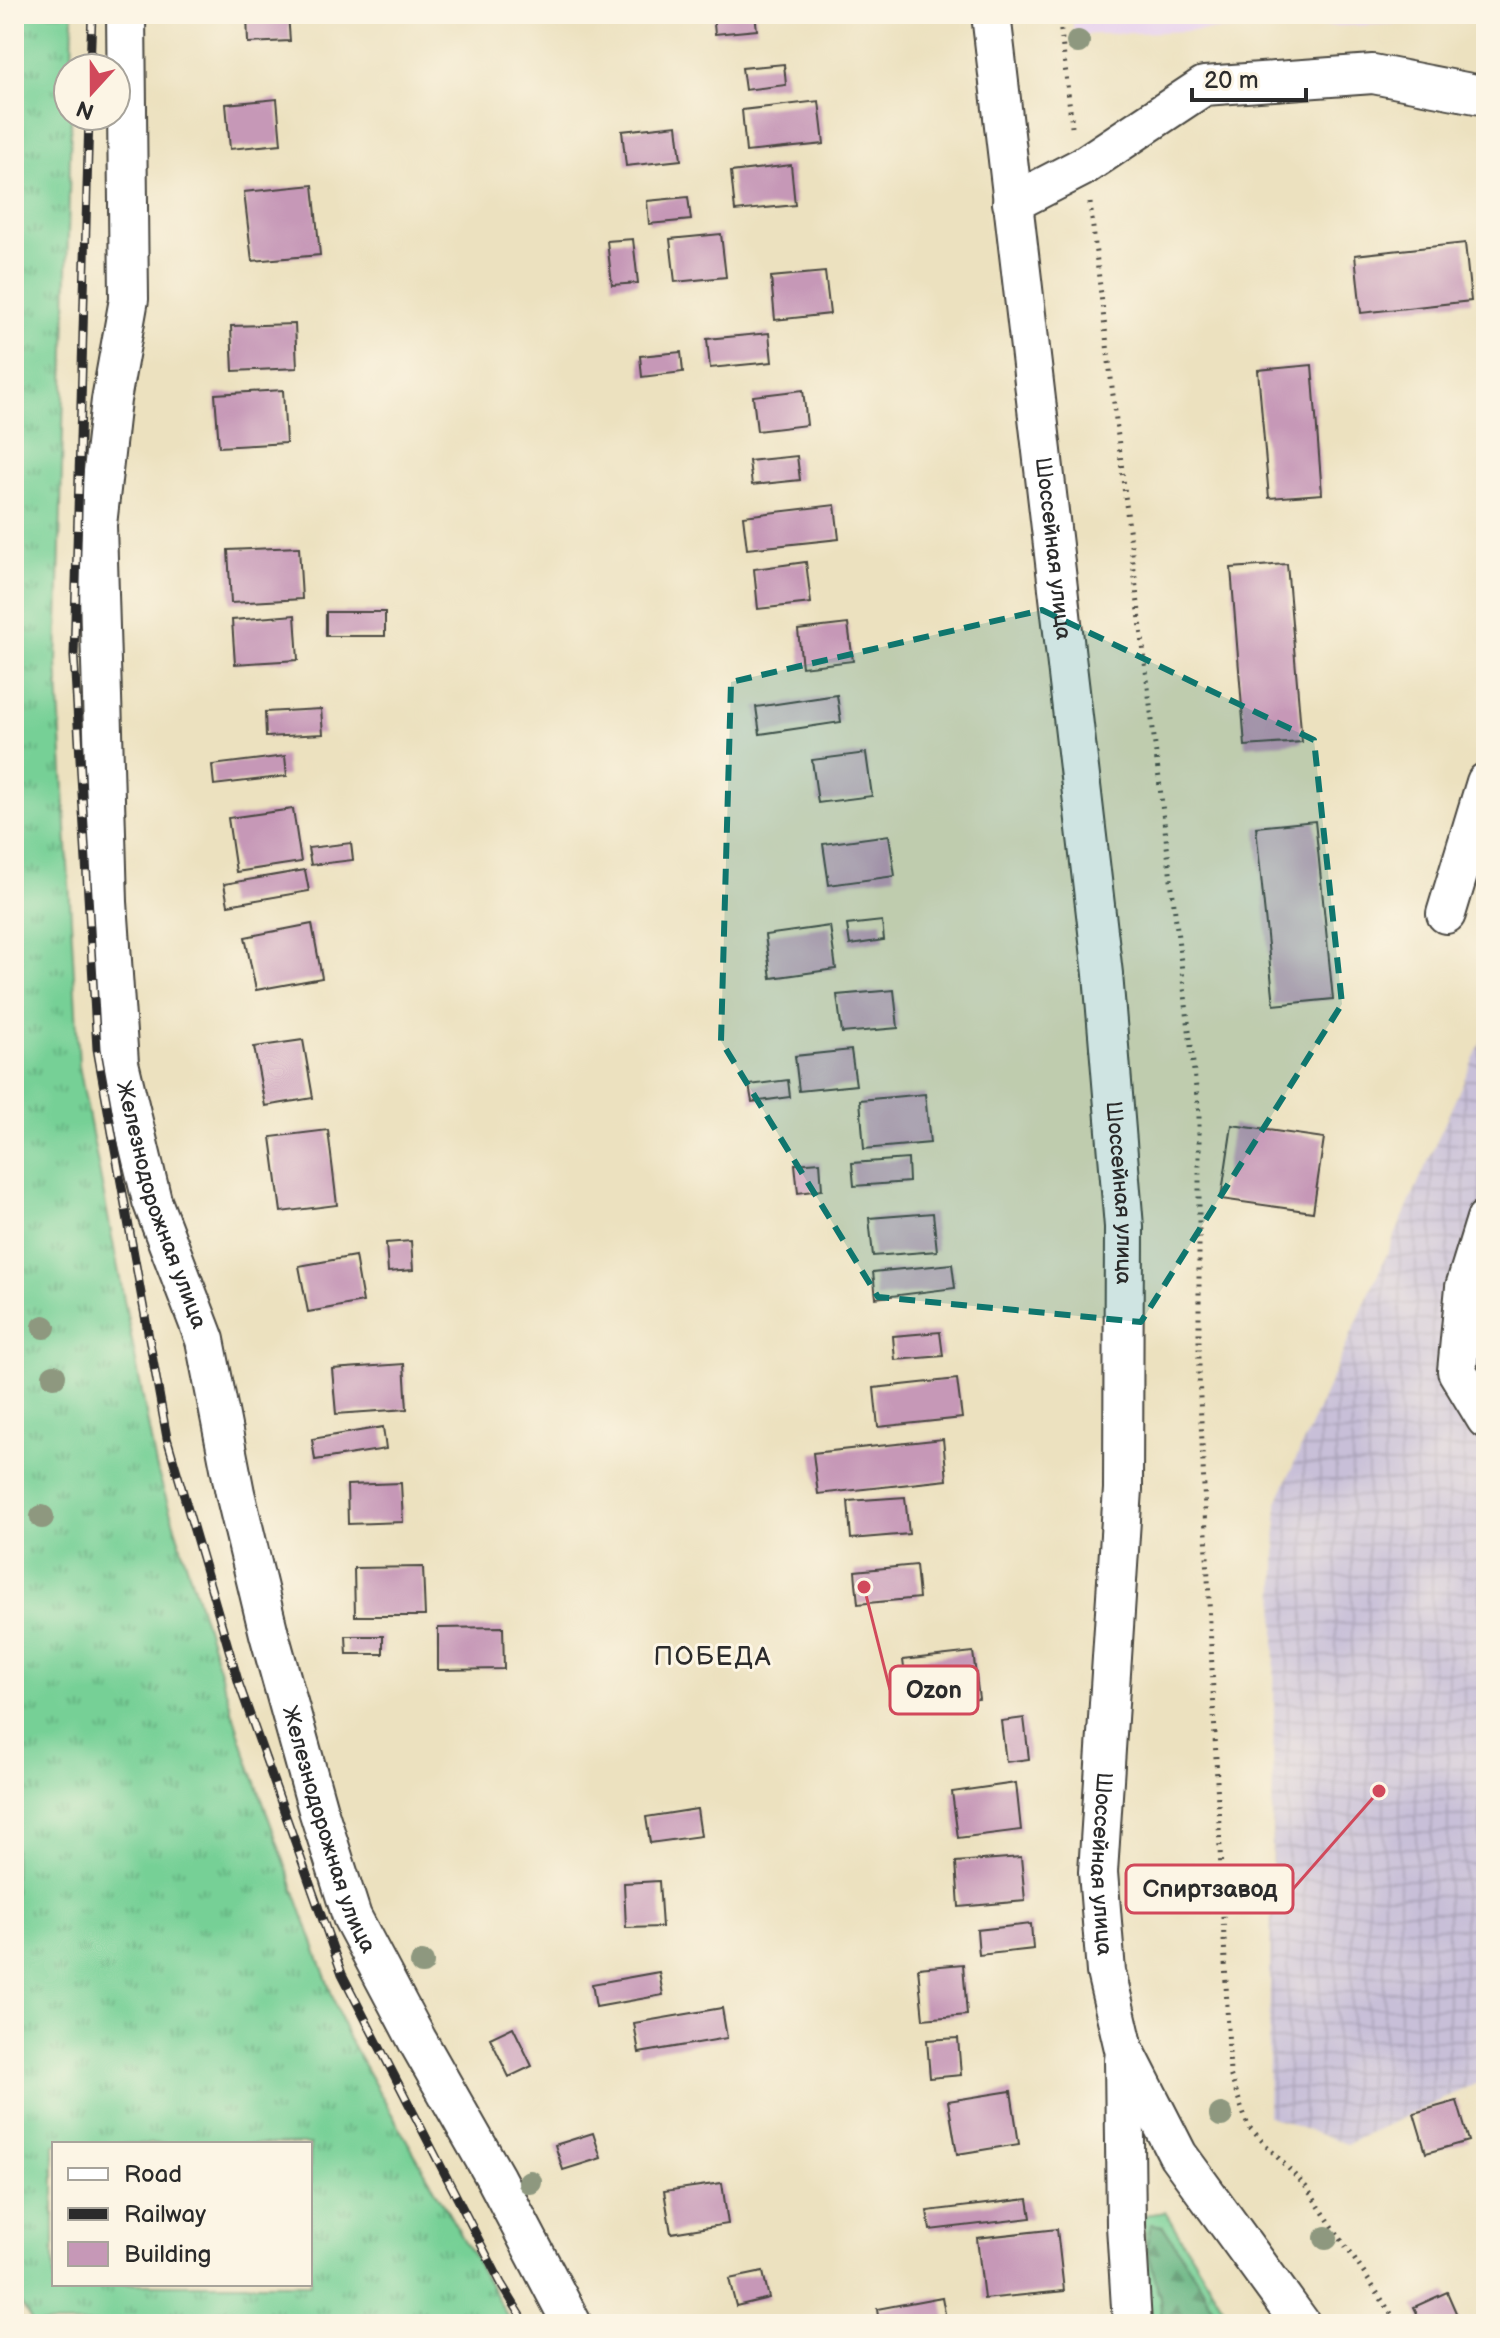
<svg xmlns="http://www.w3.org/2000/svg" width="1500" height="2338" font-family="'Balsamiq Sans',sans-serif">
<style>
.built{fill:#e7d2ef}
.industrial{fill:url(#industrial-grid)}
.grass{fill:url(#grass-tufts);stroke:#507e60;stroke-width:2;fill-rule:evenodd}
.forest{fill:url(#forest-firs);stroke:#466e55;stroke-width:2}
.building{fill:#c698b7}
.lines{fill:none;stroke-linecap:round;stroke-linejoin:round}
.minor-casing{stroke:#484641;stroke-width:42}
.path{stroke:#484641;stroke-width:5;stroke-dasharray:2 6;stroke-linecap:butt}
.minor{stroke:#fff;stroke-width:38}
.rail-casing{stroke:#2b2b2b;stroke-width:9}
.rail{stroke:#fcf5e5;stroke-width:6;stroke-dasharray:18;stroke-linecap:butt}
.tree{fill:#8e987f}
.marked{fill:#0f766e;fill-opacity:0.2;stroke:#0f766e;stroke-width:6;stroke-dasharray:16 10;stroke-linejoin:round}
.labels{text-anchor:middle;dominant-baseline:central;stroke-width:6;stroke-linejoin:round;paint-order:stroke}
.street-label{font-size:22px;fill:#2b2b2b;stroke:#fcf5e5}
.quarter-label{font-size:26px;letter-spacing:2px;fill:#2b2b2b;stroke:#fcf5e5}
.leader{fill:none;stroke:#d1495b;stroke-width:3}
.callout-dot{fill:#d1495b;stroke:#fcf5e5;stroke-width:3}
.callout{fill:#fcf5e5;stroke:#d1495b;stroke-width:3}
.callout-label{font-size:24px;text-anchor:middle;font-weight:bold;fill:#2b2b2b}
</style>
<defs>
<pattern id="industrial-grid" width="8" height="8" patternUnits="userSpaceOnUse" patternTransform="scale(2)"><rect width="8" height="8" fill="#c8bfd8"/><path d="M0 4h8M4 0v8" fill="none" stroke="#aca4ba"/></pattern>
<pattern id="grass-tufts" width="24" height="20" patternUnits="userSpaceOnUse" patternTransform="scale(2)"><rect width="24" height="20" fill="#76d096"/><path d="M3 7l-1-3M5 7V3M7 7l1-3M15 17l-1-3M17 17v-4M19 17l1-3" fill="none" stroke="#61a97b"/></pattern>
<pattern id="forest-firs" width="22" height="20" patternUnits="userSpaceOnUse" patternTransform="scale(2)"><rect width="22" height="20" fill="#60b27f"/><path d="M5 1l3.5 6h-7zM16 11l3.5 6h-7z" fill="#4f9168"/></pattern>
</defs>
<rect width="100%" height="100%" fill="#fcf5e5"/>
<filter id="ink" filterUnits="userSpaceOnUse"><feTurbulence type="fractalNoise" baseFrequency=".0125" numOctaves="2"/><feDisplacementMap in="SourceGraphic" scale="16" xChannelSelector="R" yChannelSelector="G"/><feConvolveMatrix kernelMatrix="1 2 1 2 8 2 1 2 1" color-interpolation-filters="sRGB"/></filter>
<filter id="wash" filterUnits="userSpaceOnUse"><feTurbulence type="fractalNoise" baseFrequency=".006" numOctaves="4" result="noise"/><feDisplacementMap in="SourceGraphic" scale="32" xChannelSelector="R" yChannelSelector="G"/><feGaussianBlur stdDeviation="1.8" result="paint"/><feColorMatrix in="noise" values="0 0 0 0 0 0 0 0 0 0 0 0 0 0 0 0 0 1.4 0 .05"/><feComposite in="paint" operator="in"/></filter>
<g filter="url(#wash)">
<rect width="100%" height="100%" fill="#ece1bf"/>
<!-- built -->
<path class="built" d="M1072,14H1486V21L1074,35Z"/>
<!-- industrial -->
<path class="industrial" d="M1486,1030V2079L1346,2144L1268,2116L1277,1502Z"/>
<!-- grass -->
<path class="grass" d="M14,14H73L72,68H68V116H71L57,663L79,1066L156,1466L244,1749L346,2034L512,2324H33L14,2293ZM54,2144H310V2284H54Z
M1165,2212L1234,2324H1148L1144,2215Z"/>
<!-- forest -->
<path class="forest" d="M1151,2224L1163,2226L1202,2287L1221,2324H1162L1160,2298L1147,2246Z"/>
<g id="blocks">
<!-- building -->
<path class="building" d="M247,14H288L290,41L248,43Z
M713,14H755L757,30L715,34Z
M1408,14H1444V16L1409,20Z
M784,64L786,85L745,90L742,68Z
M277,99L281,144L230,149L226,104Z
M819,101L824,144L746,152L742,110Z
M677,125L681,160L626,166L622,131Z
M791,165L795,205L735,211L731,172Z
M313,185L320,255L252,261L244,192Z
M688,197L691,220L649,224L647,201Z
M721,234L726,277L675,282L670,239Z
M633,239L638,283L612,285L607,241Z
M1465,243L1471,301L1361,313L1355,255Z
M825,272L830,314L775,320L771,277Z
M295,324L297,368L233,371L231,326Z
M769,333L772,362L710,368L707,339Z
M681,352L683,372L642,377L640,356Z
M1312,365L1322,494L1269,498L1258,370Z
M283,390L286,443L219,447L215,394Z
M803,390L807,425L757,431L753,396Z
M797,456L800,480L752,485L749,461Z
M835,505L839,539L747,549L743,516Z
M299,547L302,599L231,603L228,550Z
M806,562L811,603L758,609L754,569Z
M1287,564L1302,742L1245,746L1231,568Z
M326,612H385V636H326Z
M295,615L298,660L235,664L232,620Z
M848,624L853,661L802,667L798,630Z
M837,695L841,722L760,734L756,707Z
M321,709L323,734L266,737L265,712Z
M866,753L872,796L818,803L812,760Z
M285,756L287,776L214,785L212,765Z
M293,809L301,862L236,872L228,818Z
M1315,821L1333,999L1274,1005L1256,827Z
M889,835L895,876L829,885L823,844Z
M351,843L353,860L311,865L308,848Z
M305,870L309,891L228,905L224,884Z
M882,921L884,940L850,945L847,925Z
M312,924L322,978L256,990L245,937Z
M830,926L836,969L771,978L765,935Z
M894,990L898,1028L842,1033L837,995Z
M303,1040L313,1098L265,1106L254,1047Z
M851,1050L856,1085L799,1091L795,1056Z
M788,1080L790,1097L752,1102L749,1085Z
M925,1094L930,1143L864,1149L860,1100Z
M1232,1125L1324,1138L1313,1212L1221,1199Z
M328,1130L337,1205L281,1212L271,1137Z
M908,1159L909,1182L854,1186L852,1163Z
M820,1162L822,1190L798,1193L795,1164Z
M933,1213L937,1251L873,1256L869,1218Z
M411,1241L413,1270L388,1272L386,1243Z
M355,1256L363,1302L308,1312L299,1266Z
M952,1264L955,1288L876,1298L873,1272Z
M940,1332L943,1356L895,1360L893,1336Z
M404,1364L407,1409L336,1414L332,1369Z
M957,1379L962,1418L878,1427L874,1388Z
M383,1427L386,1449L315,1460L312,1439Z
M943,1439L947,1480L818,1494L813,1453Z
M401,1483L403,1522L348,1524L347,1485Z
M905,1497L909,1534L851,1539L848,1501Z
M916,1565L919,1598L858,1604L855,1571Z
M423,1567L425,1616H355L354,1568Z
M503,1627L504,1669L438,1670V1628Z
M346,1636H383V1654H347Z
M973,1652L979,1699L909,1708L903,1660Z
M1024,1718L1029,1759L1006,1762L1001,1721Z
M1016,1783L1021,1830L958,1838L952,1792Z
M697,1809L701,1836L650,1843L646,1817Z
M1021,1857L1025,1901L959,1907L956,1862Z
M659,1881L662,1927L626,1928L624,1883Z
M1031,1924L1033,1949L979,1955L977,1930Z
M963,1964L967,2015L923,2019L918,1968Z
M659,1972L663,1995L596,2007L592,1984Z
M722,2008L727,2038L639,2053L634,2023Z
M513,2027L532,2066L509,2077L490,2038Z
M958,2038L961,2075L930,2078L927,2040Z
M1011,2091L1019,2144L957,2154L948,2101Z
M1457,2101L1469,2141L1426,2153L1414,2113Z
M593,2133L601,2158L563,2170L555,2145Z
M722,2183L728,2224L671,2233L664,2191Z
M1028,2199L1031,2218L930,2230L927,2211Z
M1057,2229L1064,2291L984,2299L977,2238Z
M763,2272L769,2298L736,2306L729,2279Z
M1447,2292L1461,2324H1422L1414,2307Z
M942,2297L947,2324H879L877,2309Z"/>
</g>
</g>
<g filter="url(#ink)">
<use href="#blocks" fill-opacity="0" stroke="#484641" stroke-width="2"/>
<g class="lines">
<defs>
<g id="minor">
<path id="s1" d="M126,14L129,299L111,400L97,525L108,902L119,1063L152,1201L205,1340L235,1493L269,1634L318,1810L352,1917L417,2040L496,2179L572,2324"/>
<path id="s2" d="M991,14L1103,974L1124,1227L1123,1489L1098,1872L1106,1972L1124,2049L1178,2155L1301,2324"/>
<path d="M1012,203L1082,167L1204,86L1373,74L1486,96"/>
<path d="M1446,914L1486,782"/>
<path d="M1486,1219L1465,1287L1457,1371L1486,1419"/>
<path d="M1124,2059L1126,2225L1132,2324"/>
</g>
</defs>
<!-- minor casing -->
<use href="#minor" class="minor-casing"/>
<!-- path -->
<path class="path" d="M1059,14L1072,127
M1090,203L1199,1113V1375L1230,2074L1248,2126L1306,2187L1398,2324"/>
<!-- minor -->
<use href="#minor" class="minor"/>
<defs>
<path id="rail" d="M90,68L92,14
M89,116L74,656L97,1049L167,1438L239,1684L342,1974L501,2283L526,2324"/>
</defs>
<!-- rail casing -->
<use href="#rail" class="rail-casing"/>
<!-- rail -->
<use href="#rail" class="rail"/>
</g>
<!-- trees -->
<g class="tree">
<circle cx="1078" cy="42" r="12"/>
<circle cx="44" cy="1327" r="12"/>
<circle cx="54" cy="1376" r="12"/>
<circle cx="42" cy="1517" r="12"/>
<circle cx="422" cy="1963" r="12"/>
<circle cx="1221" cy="2115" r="12"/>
<circle cx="530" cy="2182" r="12"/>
<circle cx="1326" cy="2238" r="12"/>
</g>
</g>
<!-- marked area -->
<path class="marked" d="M1042,610L1314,740L1342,1004L1141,1322L878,1297L721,1041L731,682Z"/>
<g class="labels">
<!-- street labels -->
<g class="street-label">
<text stroke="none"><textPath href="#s2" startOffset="538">Шоссейная улица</textPath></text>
<text stroke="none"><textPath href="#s2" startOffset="1186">Шоссейная улица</textPath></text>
<text stroke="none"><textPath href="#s1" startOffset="1200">Железнодорожная улица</textPath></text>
<text stroke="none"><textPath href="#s1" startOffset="1848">Железнодорожная улица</textPath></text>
<text stroke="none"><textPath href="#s2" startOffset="1858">Шоссейная улица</textPath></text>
</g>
<!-- quarter labels -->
<g class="quarter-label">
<text x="713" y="1657">ПОБЕДА</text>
</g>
</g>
<!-- callouts -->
<path class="leader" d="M864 1587L890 1690M1379 1791L1293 1889"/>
<g class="callout-dot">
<circle cx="864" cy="1587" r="8"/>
<circle cx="1379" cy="1791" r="8"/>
</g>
<g class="callout">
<rect x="890" y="1666" width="88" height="48" rx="8"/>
<rect x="1126" y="1865" width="167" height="48" rx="8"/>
</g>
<g class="callout-label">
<text x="934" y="1698">Ozon</text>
<text x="1210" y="1897">Спиртзавод</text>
</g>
<!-- margin -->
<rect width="1500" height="2338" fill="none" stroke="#fcf5e5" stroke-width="48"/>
<!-- legend -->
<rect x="52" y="2142" width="260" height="144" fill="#fcf5e5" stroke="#a8a49b" stroke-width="2"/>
<rect x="68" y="2168" width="40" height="12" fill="#ffffff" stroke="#a8a49b" stroke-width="2"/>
<text x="124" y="2182" font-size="24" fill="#2b2b2b">Road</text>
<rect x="68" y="2208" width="40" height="12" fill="#2b2b2b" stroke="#a8a49b" stroke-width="2"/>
<text x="124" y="2222" font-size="24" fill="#2b2b2b">Railway</text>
<rect x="68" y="2242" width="40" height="24" fill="#c698b7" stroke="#a8a49b" stroke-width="2"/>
<text x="124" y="2262" font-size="24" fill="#2b2b2b">Building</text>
<!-- north arrow -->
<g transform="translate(92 92) rotate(201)"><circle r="38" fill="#fcf5e5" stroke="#a8a49b" stroke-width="2"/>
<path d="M0-6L14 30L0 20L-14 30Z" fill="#d1495b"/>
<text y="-12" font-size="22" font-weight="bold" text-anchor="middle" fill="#2b2b2b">N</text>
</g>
<!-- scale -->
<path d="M1192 88v12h114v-12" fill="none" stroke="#2b2b2b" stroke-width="4"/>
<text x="1204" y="88" font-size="24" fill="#2b2b2b" stroke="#fcf5e5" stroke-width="6" paint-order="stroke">20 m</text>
</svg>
